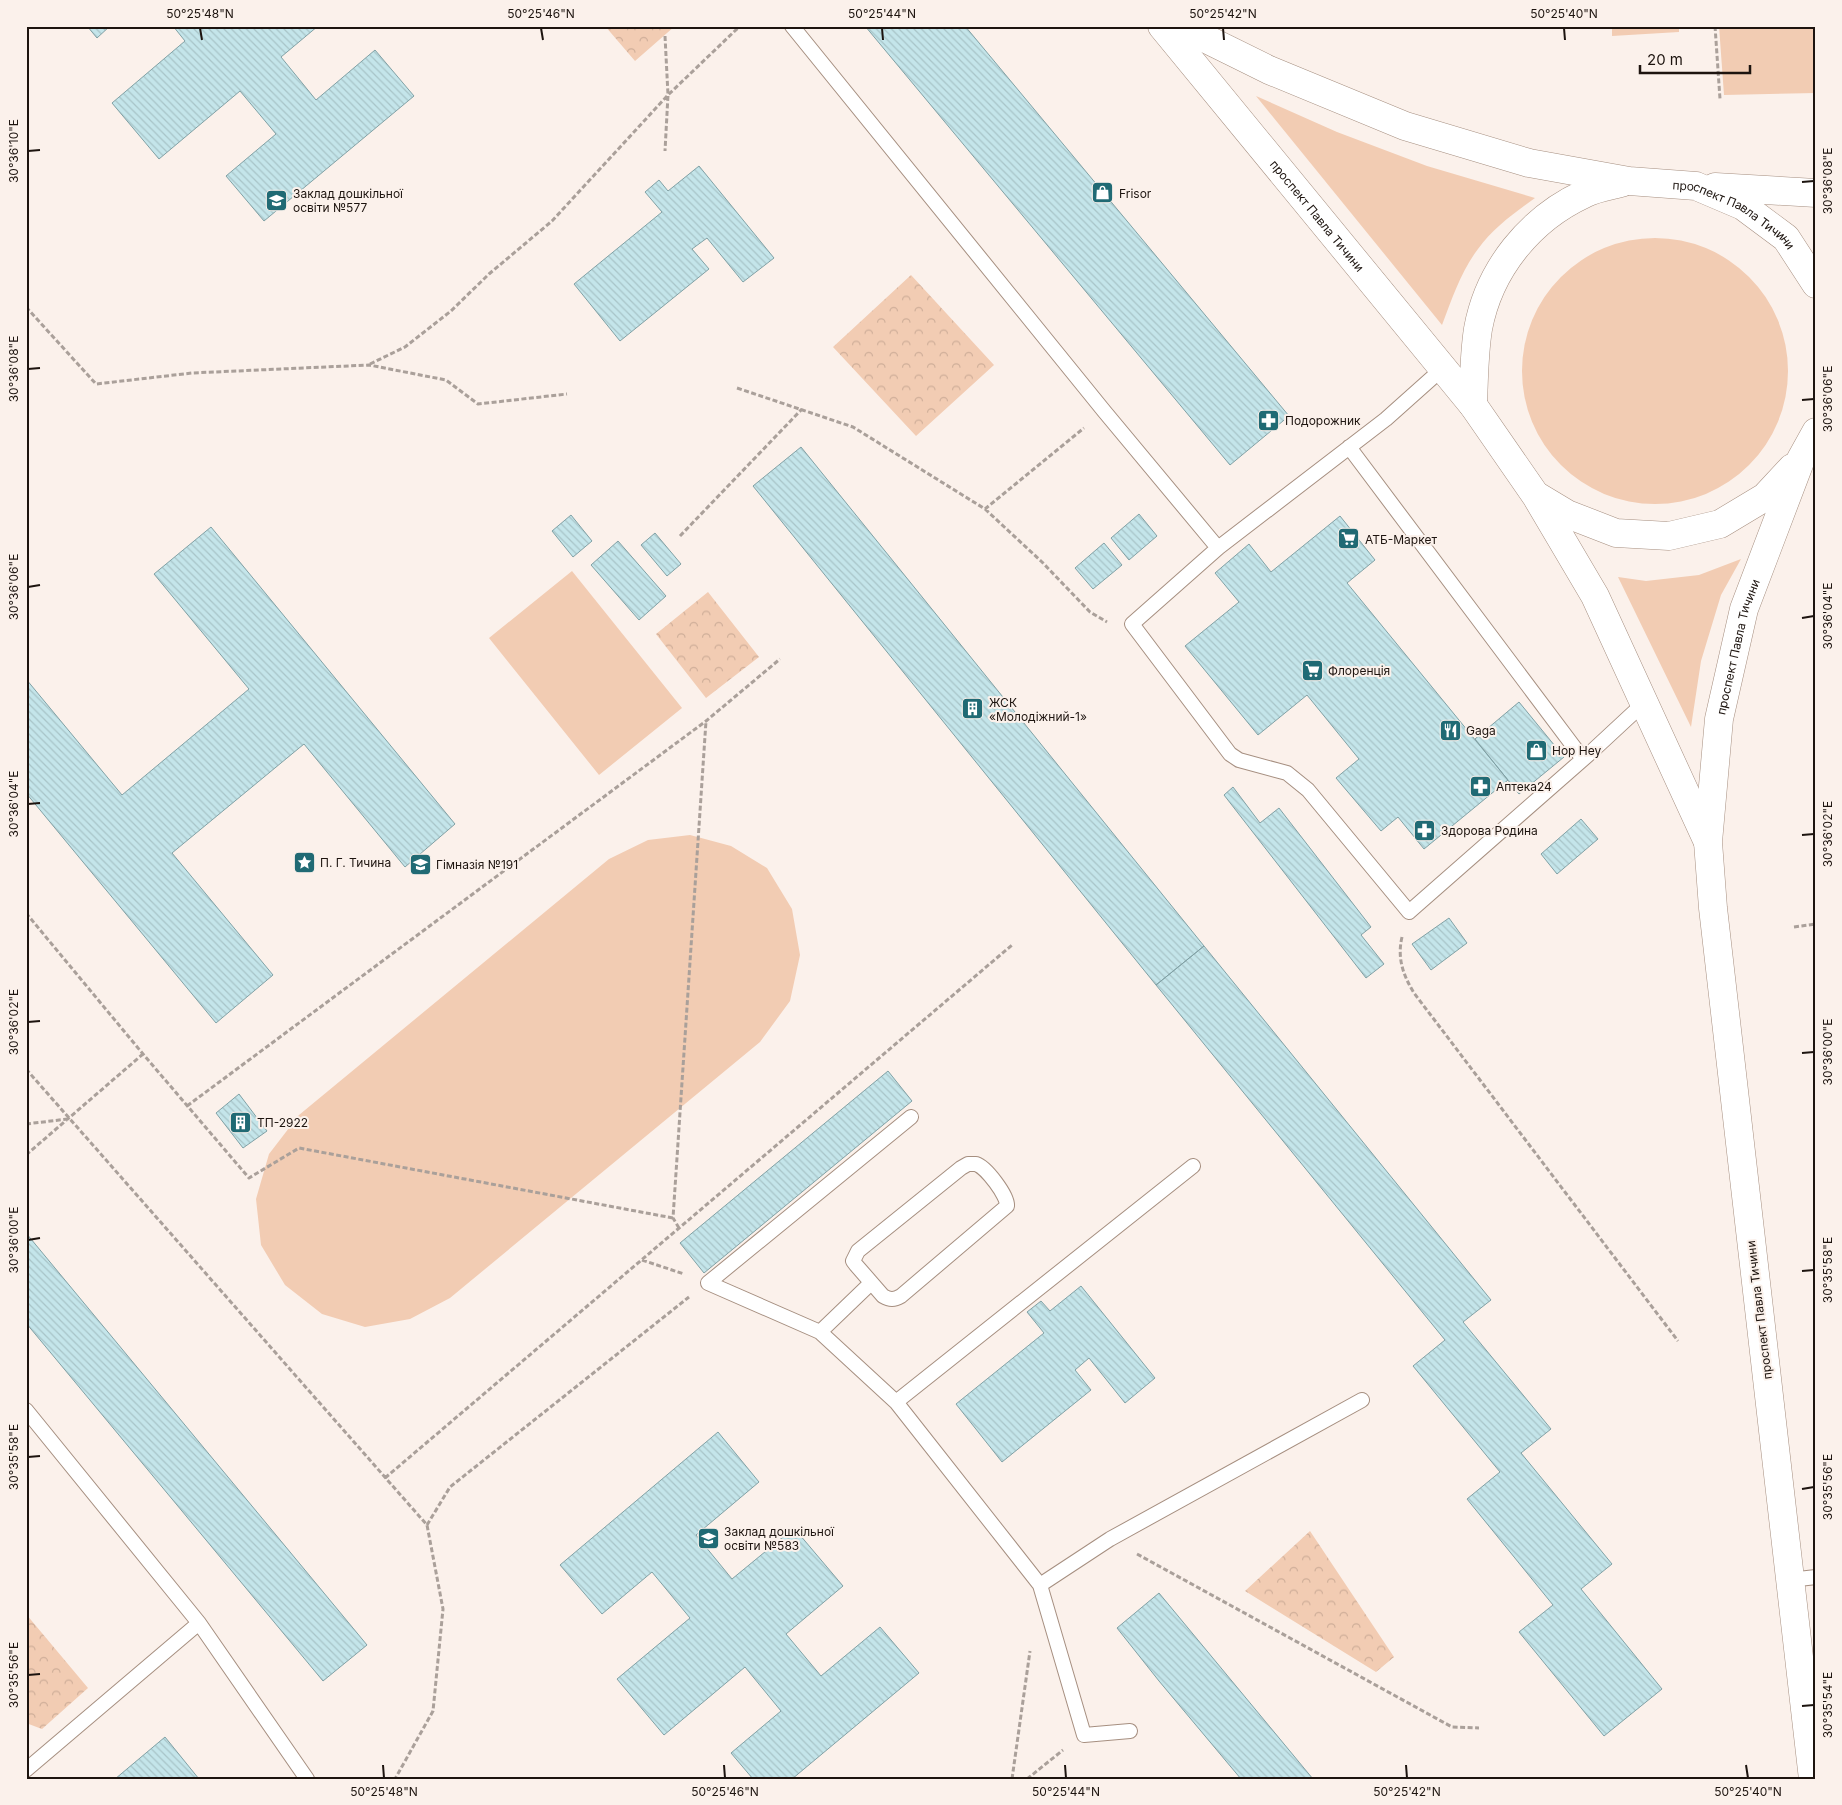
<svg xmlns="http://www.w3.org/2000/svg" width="1842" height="1805" font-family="Inter,sans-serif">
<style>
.grass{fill:#f2ccb3}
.park{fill:url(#park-crowns)}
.building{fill:url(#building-back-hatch);stroke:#81a1a5}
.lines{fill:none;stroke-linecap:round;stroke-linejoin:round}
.lane-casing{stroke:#a68f80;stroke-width:16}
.secondary-casing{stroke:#a68f80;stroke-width:29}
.path{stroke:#aaa09a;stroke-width:3;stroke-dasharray:5 2.5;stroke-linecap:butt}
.lane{stroke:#fff;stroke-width:14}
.secondary{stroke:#fff;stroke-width:28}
.ticks{fill:none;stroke:#1d140f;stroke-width:2}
.labels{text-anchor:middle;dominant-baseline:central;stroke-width:4;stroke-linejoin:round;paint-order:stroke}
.poi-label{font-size:12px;fill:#1d140f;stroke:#fbf1eb;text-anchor:start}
.street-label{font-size:12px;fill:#1d140f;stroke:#fbf1eb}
.neatline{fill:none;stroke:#1d140f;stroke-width:2}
.ticks-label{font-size:12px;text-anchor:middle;fill:#1d140f}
</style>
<defs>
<pattern id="park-crowns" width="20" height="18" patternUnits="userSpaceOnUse" patternTransform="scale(1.25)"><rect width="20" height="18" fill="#f2ccb3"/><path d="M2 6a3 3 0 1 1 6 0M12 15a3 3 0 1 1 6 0" fill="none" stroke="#cfae99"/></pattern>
<pattern id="building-back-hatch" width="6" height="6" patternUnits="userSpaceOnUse" patternTransform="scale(1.25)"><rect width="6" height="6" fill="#c4e5ea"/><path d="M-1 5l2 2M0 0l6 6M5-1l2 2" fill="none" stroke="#a8c4c8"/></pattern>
</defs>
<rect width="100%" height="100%" fill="#fbf1eb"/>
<!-- grass -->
<path class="grass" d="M1612,26H1679V32L1612,36Z
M1719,26H1816V93L1724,95Z
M1256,96L1337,132L1427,166L1535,198C1514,213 1493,228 1478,249C1461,271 1452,299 1442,325Z
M1522 371a133 133 0 1 1 266 0a133 133 0 1 1-266 0Z
M1741,559L1721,595L1701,661L1691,727L1618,577L1646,581L1699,575Z
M572,571L682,708L599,775L489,638Z
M690,835L731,846L767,868L792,909L800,955L790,1001L760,1042L450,1298L410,1319L365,1327L322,1314L285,1285L261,1245L256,1199L269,1154L299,1115L609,859L648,840Z"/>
<!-- park -->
<path class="park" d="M605,26H675L635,61Z
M911,275L994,365L916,436L833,347Z
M708,592L759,657L706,698L656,634Z
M1310,1531L1394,1657L1376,1672L1245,1591Z
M26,1614L88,1688L42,1729L26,1723Z"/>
<!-- building -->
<path class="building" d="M87,26H110L97,38Z
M173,26H318L281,57L316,100L375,50L414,96L264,221L226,176L276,134L240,91L159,159L112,103L185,41Z
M865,26H965L1289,416L1230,465Z
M699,166L774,258L743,282L707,238L692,249L709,269L620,341L574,284L662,212L645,192L659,180L668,191Z
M801,447L1204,946L1156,985L753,486Z
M1139,514L1157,536L1129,560L1111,538Z
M571,515L592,541L573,557L552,531Z
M1340,516L1375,560L1347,583L1508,780L1424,849L1398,817L1381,831L1336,778L1359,759L1307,695L1258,735L1185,646L1239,602L1215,573L1249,544L1271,572Z
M211,527L455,824L405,867L304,744L172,853L273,975L216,1023L26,793V679L122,795L249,689L154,574Z
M655,533L681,564L667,576L641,545Z
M618,541L666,596L639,620L591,565Z
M1104,543L1122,565L1093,589L1075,568Z
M1519,702L1564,757L1519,794L1475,739Z
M1233,787L1260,823L1279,808L1371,927L1361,935L1384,964L1366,978L1224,795Z
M1581,819L1598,839L1557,874L1541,854Z
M1449,918L1467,943L1431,970L1412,944Z
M1204,946L1491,1300L1463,1322L1551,1429L1521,1453L1612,1564L1581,1589L1662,1689L1604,1736L1519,1632L1553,1605L1467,1499L1500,1472L1413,1366L1445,1340L1156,985Z
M888,1071L912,1101L704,1273L680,1243Z
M239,1094L267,1131L243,1148L216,1113Z
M26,1233L367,1645L323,1681L26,1323Z
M1081,1286L1155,1378L1125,1403L1089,1358L1075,1370L1091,1390L1002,1462L956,1404L1044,1333L1027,1312L1041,1301L1050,1311Z
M718,1432L759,1482L696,1535L732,1579L794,1528L843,1586L786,1634L821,1676L880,1627L919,1673L792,1779H753L731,1753L781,1711L745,1667L664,1735L617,1679L690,1618L652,1572L602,1614L560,1565Z
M1159,1593L1313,1779H1241L1159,1681L1117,1628Z
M165,1737L199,1779H115Z"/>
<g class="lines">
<defs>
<path id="lane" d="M792,26L1104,411L1218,548
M1442,369L1386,419L1218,548L1132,624L1230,754L1239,760L1287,773L1308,790L1409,912L1589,754L1644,703
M1349,447L1583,759
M911,1117L708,1283L820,1332L896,1402L1040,1585L1084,1735L1130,1731
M968,1164C971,1164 973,1164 976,1164C986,1167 1008,1196 1007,1206L901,1296C894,1300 890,1300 883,1296L856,1265L853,1261L858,1251L961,1168Z
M820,1332L871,1283
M896,1402L1193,1166
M26,1410L199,1623L307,1779
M1790,1580L1816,1577
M1040,1585L1110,1539L1362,1400
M26,1770L199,1623"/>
<g id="secondary">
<path id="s1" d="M1162,26L1473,405L1536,496L1595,596L1707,840"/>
<path id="s2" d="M1180,26L1269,70L1405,126L1529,163L1629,181L1696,186L1743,206L1786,238L1816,284"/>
<path d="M1715,187L1816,193"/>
<path d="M1473,405C1474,380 1474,354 1478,329C1489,269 1530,219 1584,194C1595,188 1609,186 1621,183"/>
<path d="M1537,496L1567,514L1616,533L1669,536L1720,524L1765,497L1792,468"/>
<path id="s3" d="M1813,1779L1713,908L1708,842L1719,719L1744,609L1801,459L1816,432"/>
</g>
</defs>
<!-- lane casing -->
<use href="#lane" class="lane-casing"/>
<!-- secondary casing -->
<use href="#secondary" class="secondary-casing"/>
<!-- path -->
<path class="path" d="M1715,26L1720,99
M665,36L668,95L665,151
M26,307L96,384L192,373L369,365L446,380L478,404L567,394
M370,364L405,347L451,311L489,274L552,221L668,95L740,26
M737,388L853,427L985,509L1084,428
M985,509L1042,562L1090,612L1107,622
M680,536L802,409
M26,913L143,1054L249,1178L299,1148L673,1218
M1794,927L1816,924
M1402,937C1397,958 1403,975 1414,993L1678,1341
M26,1069L427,1525L443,1609L433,1711L395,1779
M187,1106L706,721L780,659
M26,1124L68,1119
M26,1155L143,1054
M679,1228L673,1218L706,721
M642,1260L684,1274
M385,1478L1012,945
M427,1525L450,1487L689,1297
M1137,1554L1452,1727L1479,1728
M1012,1779L1030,1651
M1027,1779L1063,1750"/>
<!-- lane -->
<use href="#lane" class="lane"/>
<!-- secondary -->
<use href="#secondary" class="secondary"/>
</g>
<!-- ticks -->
<path class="ticks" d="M200,28L202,40M541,28L543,40M882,28L883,40M1223,28L1224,40M1564,28L1565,40M28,151L40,150M1802,182L1814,181M28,369L40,368M1802,400L1814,399M28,587L40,585M1802,618L1814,616M28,804L40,803M1802,835L1814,834M28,1022L40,1021M1802,1053L1814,1052M28,1240L40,1238M1802,1271L1814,1270M28,1457L40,1456M1802,1489L1814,1487M28,1675L40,1674M1802,1706L1814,1705M383,1765L384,1778M724,1765L725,1778M1065,1765L1066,1778M1406,1765L1407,1778M1746,1765L1748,1778"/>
<!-- icons -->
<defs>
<symbol id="shop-square" viewBox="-11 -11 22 22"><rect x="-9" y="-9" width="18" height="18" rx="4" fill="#206a74" stroke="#fbf1eb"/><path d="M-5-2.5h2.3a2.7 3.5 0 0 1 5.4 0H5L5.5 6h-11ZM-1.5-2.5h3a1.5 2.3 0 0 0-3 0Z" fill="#fff"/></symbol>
<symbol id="school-square" viewBox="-11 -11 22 22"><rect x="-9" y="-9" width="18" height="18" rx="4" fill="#206a74" stroke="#fbf1eb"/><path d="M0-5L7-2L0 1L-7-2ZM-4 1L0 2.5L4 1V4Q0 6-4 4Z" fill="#fff"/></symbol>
<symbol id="pharmacy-square" viewBox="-11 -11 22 22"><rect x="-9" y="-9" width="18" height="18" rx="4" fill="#206a74" stroke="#fbf1eb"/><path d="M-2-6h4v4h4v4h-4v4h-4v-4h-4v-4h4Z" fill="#fff"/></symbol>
<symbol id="supermarket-square" viewBox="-11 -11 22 22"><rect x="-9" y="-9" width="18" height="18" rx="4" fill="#206a74" stroke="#fbf1eb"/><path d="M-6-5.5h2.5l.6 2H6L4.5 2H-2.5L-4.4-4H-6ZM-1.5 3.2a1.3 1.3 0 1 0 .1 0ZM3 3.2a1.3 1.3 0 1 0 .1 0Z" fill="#fff"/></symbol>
<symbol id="building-square" viewBox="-11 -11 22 22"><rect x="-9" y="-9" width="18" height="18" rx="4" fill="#206a74" stroke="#fbf1eb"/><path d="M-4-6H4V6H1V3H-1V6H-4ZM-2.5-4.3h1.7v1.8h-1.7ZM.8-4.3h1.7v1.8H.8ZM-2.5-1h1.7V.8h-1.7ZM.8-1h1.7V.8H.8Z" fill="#fff"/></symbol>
<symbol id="restaurant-square" viewBox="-11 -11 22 22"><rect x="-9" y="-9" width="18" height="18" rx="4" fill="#206a74" stroke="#fbf1eb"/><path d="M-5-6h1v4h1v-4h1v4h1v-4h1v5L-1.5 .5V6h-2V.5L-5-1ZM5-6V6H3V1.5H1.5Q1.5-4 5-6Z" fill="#fff"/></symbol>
<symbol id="sight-square" viewBox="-11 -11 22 22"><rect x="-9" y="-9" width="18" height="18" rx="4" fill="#206a74" stroke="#fbf1eb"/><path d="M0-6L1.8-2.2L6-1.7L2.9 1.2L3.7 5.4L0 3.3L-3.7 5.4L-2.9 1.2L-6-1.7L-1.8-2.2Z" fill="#fff"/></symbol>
</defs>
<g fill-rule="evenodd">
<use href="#shop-square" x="1090" y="180" width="25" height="25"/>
<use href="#school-square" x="264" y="188" width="25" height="25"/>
<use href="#pharmacy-square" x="1256" y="408" width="25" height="25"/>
<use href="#supermarket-square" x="1336" y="526" width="25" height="25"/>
<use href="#supermarket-square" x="1300" y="658" width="25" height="25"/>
<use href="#building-square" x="960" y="696" width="25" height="25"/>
<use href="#restaurant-square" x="1438" y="718" width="25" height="25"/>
<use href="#shop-square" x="1524" y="738" width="25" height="25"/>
<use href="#pharmacy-square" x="1468" y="774" width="25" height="25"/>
<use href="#pharmacy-square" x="1412" y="818" width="25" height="25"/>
<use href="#sight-square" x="292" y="850" width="25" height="25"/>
<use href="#school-square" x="408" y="852" width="25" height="25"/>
<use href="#building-square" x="228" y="1110" width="25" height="25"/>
<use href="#school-square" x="696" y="1526" width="25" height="25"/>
</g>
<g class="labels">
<!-- poi labels -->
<g class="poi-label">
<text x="293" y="193">Заклад дошкільної<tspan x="293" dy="14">освіти №577</tspan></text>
<text x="1119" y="193">Frisor</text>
<text x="1285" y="420">Подорожник</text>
<text x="1365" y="539">АТБ-Маркет</text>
<text x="1328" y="670">Флоренція</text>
<text x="989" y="702">ЖСК<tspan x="989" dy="14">«Молодіжний-1»</tspan></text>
<text x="1466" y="730">Gaga</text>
<text x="1552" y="750">Hop Hey</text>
<text x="1496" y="786">Аптека24</text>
<text x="1441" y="830">Здорова Родина</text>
<text x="320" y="862">П. Г. Тичина</text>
<text x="436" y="864">Гімназія №191</text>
<text x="257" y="1122">ТП-2922</text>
<text x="724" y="1531">Заклад дошкільної<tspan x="724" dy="14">освіти №583</tspan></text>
</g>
<!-- street labels -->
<g class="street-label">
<text stroke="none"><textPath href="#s1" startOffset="245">проспект Павла Тичини</textPath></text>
<text stroke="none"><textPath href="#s2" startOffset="591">проспект Павла Тичини</textPath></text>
<text stroke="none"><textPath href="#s3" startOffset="1141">проспект Павла Тичини</textPath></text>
<text transform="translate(1759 1310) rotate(-97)">проспект Павла Тичини</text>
</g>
</g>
<!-- border -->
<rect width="1842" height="1805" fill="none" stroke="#fbf1eb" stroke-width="55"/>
<!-- scale -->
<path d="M1640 65v8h110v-8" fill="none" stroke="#1d140f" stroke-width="2.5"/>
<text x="1647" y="65" font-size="15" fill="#1d140f" stroke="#fbf1eb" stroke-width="4" paint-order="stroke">20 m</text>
<rect x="28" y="28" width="1786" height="1750" class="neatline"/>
<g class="ticks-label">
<text x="200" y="18">50°25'48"N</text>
<text x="541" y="18">50°25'46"N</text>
<text x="882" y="18">50°25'44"N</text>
<text x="1223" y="18">50°25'42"N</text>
<text x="1564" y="18">50°25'40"N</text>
<text transform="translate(14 151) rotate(-90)" y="4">30°36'10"E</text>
<text transform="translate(1828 181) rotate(-90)" y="4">30°36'08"E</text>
<text transform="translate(14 369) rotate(-90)" y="4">30°36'08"E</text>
<text transform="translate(1828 399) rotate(-90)" y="4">30°36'06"E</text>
<text transform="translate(14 587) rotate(-90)" y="4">30°36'06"E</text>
<text transform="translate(1828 616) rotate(-90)" y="4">30°36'04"E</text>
<text transform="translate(14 804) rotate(-90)" y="4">30°36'04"E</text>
<text transform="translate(1828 834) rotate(-90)" y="4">30°36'02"E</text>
<text transform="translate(14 1022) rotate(-90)" y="4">30°36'02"E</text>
<text transform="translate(1828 1052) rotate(-90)" y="4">30°36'00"E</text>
<text transform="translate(14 1240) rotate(-90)" y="4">30°36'00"E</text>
<text transform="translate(1828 1270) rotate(-90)" y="4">30°35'58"E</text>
<text transform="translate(14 1457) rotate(-90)" y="4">30°35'58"E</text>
<text transform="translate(1828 1487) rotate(-90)" y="4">30°35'56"E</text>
<text transform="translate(14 1675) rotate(-90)" y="4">30°35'56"E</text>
<text transform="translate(1828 1705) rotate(-90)" y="4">30°35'54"E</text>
<text x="384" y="1796">50°25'48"N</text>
<text x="725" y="1796">50°25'46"N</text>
<text x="1066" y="1796">50°25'44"N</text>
<text x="1407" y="1796">50°25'42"N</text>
<text x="1748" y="1796">50°25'40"N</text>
</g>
</svg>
